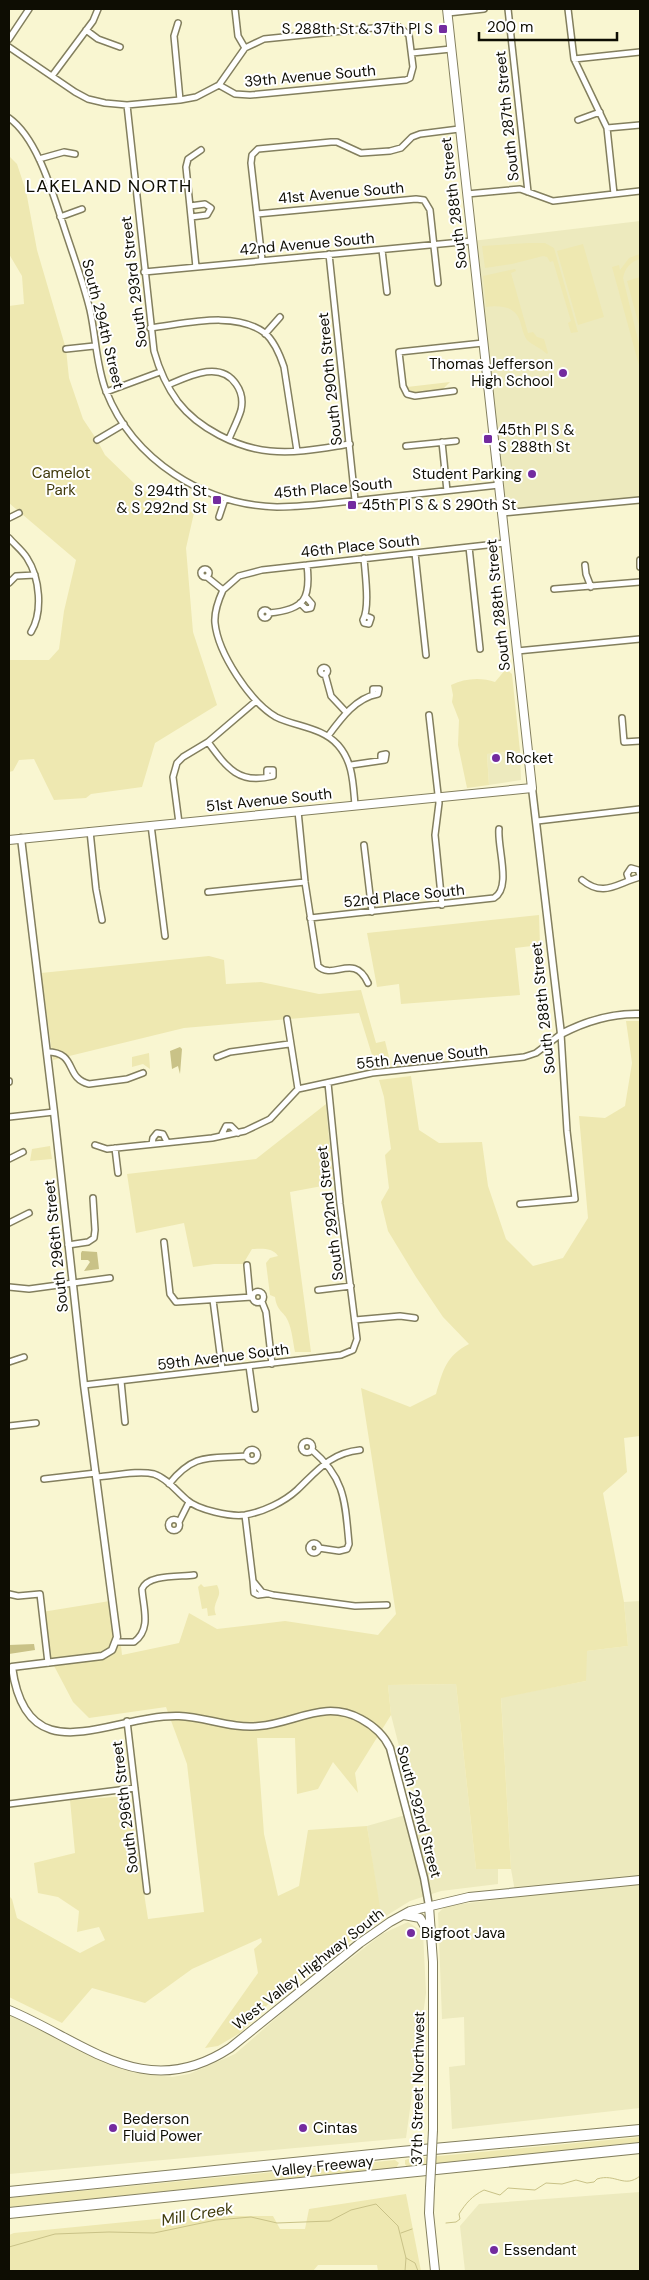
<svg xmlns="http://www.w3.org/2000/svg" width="649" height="2280" font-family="'DM Sans',sans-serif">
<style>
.built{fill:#edeabe}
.green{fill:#eee8b1}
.water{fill:#c9c287}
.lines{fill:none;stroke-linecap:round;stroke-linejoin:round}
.stream{stroke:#c9c287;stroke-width:1}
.minor-casing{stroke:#837f5e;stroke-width:8}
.tertiary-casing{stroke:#837f5e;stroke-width:9}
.secondary-casing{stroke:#837f5e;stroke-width:10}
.motorway-casing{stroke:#837f5e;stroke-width:12}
.minor{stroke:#fff;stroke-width:5}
.tertiary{stroke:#fff;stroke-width:6}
.secondary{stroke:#fff;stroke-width:8}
.motorway{stroke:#fff;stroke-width:10}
.secondary-bridge-casing{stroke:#837f5e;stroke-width:10;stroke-linecap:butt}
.secondary-bridge{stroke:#fff;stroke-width:8}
.poi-dot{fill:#732b9f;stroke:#fff;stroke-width:2}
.labels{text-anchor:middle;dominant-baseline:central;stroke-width:4;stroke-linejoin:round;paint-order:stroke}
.poi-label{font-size:15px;fill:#0e0d03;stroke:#fff;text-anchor:start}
.street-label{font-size:15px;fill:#0e0d03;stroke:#fff}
.park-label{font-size:15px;fill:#403a0b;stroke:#fff}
.water-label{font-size:16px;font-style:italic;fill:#423d0e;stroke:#fff}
.quarter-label{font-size:18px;letter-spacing:1px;fill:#0e0d03;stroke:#fff}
</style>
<rect width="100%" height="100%" fill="#f9f6d1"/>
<!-- built -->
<path class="built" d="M640,221V500L502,513L472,241Z
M520,751L521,780L489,785L487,754Z
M640,1601V2108L452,2129L449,2067L465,2065L464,2017L442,2019L438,1913L446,1906L516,1897L511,1869L501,1697L586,1681V1651L628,1646L624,1602Z
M456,1684L476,1869H498V1884L441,1891L410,1901L381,1919L367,1826L416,1812L391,1715L388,1685Z
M408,1922L423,1932L426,1993L406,2138L9,2174V2015L133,2072L172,2077L189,2074L235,2054L290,2006L382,1934Z
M640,2192V2271H465L460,2226L479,2204Z"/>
<!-- green -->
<path class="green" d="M9,156L17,164L26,191L37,250L66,349L69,378L83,419L97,440L105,455L136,485L157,499L194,513L186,548L193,632L217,705L155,743L142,787L91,794L86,798L54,800L34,759L19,760L13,771L9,772V660H49L59,649L64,611L76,560L9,503V306L24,304L22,276L9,254Z
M529,243H545L554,248L578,332L571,333L568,323L571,321L553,261L550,262L547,257L543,256L512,264L485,268L482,246Z
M583,244L604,317L578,325L557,251Z
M640,254V259C630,262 625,268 623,278L640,348V369L612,267L619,265L620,270L629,258Z
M515,269L516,271L511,273L528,333L533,332L537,337L544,339L548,353L547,354C541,348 532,345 527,340C523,334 522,328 520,321C515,306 500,305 486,307L483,276Z
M640,277V329L627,281Z
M450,382L442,390L413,393L407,387Z
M506,669L512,674L520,751L487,754L489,785L467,788L458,745L459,720L452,702L453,695L451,685C464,678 482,677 495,682Z
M539,915L540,945L515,948L520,995L401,1004L399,984L377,987L367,933Z
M209,956L224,960L226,984L261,982L319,994L361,990L376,1043L385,1041L392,1069L377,1071L359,1013L184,1028L53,1060L41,973Z
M626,1021H640V1436L624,1438L627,1472L603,1493L624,1602L628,1646L587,1651L586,1681L501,1698L511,1869H476L456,1684L388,1685L391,1715L355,1773L358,1793L333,1762L318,1789L297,1794L295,1738H257L264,1834L278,1896L299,1886L308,1830L367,1826L382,1920L290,1982L240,2033L218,2046L205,2048L258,1973L254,1949L262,1942L261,1938L192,1969L145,2003L92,1988L62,2023L9,1997V1896L12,1899L17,1918L80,1953L105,1940L99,1927L77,1932L79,1911L58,1897L38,1893L34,1863L75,1853L70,1800L129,1796L148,1919L204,1912L187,1764L166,1707L89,1718L73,1702L52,1662L48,1663L42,1612L116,1600L122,1655L179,1643L189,1613L217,1629L285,1621L378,1635L396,1614L361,1388L410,1407L436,1394C443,1370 446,1356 469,1344L443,1317L416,1277L388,1231L381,1202L389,1188L385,1155L391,1149L384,1097L379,1080L411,1076L419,1130L439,1143L482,1142L488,1186L506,1239L533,1266L563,1258L588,1218L579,1116L605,1118L625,1106L632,1063Z
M149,1053L150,1069L143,1064L132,1067V1057Z
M326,1104L333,1184L290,1192L311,1352H295C293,1342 292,1330 288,1321C284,1311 277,1312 275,1297L270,1295L266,1263L270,1258L278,1256C272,1247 261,1249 252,1249L243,1264H214L193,1267L184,1223L136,1233L127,1174L256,1159Z
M50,1146L52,1159L30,1161L32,1149Z
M201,1584L204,1587L217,1585C222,1595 217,1597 215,1606C214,1609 215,1612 216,1615L208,1616L207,1608L202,1609L198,1587Z
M640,2137V2142L412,2167H407L405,2164V2160L408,2159Z
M395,2160L399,2163L396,2168L9,2207V2198Z
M406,2194L421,2271H378L377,2265H318L313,2271H9V2235L14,2233L187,2216H273L280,2229H305L309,2209Z"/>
<!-- water -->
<path class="water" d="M180,1047L182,1049L180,1074L178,1066L172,1069L170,1051Z
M82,1251L97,1252L99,1269L84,1271L90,1262L88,1260H81V1253Z
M34,1644L35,1650L9,1654V1645Z"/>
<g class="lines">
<!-- stream -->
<path class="stream" d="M446,2223L456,2222L460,2219L459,2214C466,2203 472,2196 484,2190L500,2195L508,2188L535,2190L546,2183L562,2184L576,2180L587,2183L594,2182L597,2179C616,2173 624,2189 640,2176
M401,2233L412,2229
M9,2247L55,2234L109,2232L154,2233L216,2220L251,2217L277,2223L330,2221L351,2210L376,2204L398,2226L406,2258L405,2271
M406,2258L415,2263L418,2271"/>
<defs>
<path id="minor" d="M235,9L238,36L245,48
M508,9L528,192
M568,9L574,59L607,128L614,194
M448,13L484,9
M178,23L174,36L180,100
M86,30L98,39L120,47
M9,39L29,9
M9,47L75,92L88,99L105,103L127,105L180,100L196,97L219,85L235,94L250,95L406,80L410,78L413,67L409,35L399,27L393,26L264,39L245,48L219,85
M412,53L451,49
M574,59L640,52
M52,76L93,21L98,9
M127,105L154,351C159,369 167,387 178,402C198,428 237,448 270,451C296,454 324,448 350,444
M9,118C37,138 52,191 63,224C72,252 83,281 90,310C96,337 96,365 106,391C133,460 204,505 277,507C308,507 340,502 371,499C414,494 456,490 499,485
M578,120L600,112
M607,128L640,125
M39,159L64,152L75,154
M467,194L520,189L553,201L640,191
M190,206L205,204L211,208L207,215L191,217
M257,214L416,199L424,200L430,210L438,283
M60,217L82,209
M382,250L387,292
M329,254L355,500
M262,260L251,163L252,155L258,149L331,142H337L361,153L390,151L401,148L412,137L420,134L459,129
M196,267L186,167L188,159L201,150
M144,272L472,241
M150,328C185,324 234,310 265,333C274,341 280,355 284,367L297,451
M265,334L280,317
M66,349L94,346
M168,385C189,376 220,360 236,384C241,391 243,401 241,410C238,420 233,429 229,439
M454,391L415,396L407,394L403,386L399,352L483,343
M106,392L160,372
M97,440L124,424
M442,442L447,491
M406,446L456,441
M502,513L640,500
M219,517L225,499
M9,518L19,513
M9,538C15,545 22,550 27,558C40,578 43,612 31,632
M469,547L480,649
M415,553L426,655
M364,558C365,574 370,607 363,620L364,623L369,624L371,618L366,616
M640,560V567
M585,565L586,574L591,587
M201 573a4 4 0 1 1 8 0a4 4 0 1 1-8 0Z
M207,577L223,590C218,601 214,612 215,623C218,653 250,702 276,717C296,727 322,727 338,745C353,762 353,783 355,805
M9,583L16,576L35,575
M554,589L640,582
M223,590L239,576L262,570L505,543
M300,603L306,609L311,608L312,604L306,597
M261 614a4 4 0 1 1 8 0a4 4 0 1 1-8 0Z
M269,613C305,610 311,598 307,565
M517,651L640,639
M320.5 671a3.5 3.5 0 1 1 7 0a3.5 3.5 0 1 1-7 0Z
M325,674L331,696L346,712
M429,715L439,803L435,835L442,905
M622,718L624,742L640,741
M328,736C342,717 356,698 378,694L379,689H373V694
M208,742C227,768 239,785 273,776V770H267V776
M351,765L385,760L386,754L381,755V760
M298,811L305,882L318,966C333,981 354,952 368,983
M537,821L640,809
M179,823L173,777L177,763L183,757L208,742L256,701
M151,825L165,936
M90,831L96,889L102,920
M364,845L372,912
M582,880C604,898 617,883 640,877
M629,880L627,874L631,868L638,870L640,875
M208,892L305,882
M310,918L494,898C512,888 497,847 499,829
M287,1019L298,1089
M47,1052C78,1052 64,1078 89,1084L127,1079L143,1073
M217,1057L230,1052L289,1044
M9,1082V1081
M9,1117L54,1112
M221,1136L226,1126H231L238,1133
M152,1144L153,1138L157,1133L163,1134L167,1142
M95,1145L107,1149L212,1138L245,1131L270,1119L298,1089L372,1073L524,1057L536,1053L561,1034
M115,1148L118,1173
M9,1159L23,1152
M520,1204L575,1199L567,1131L561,1034
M9,1223L29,1213
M164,1242L170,1294L176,1302L252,1297
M68,1245L88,1242L94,1238L95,1230L93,1198
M247,1265L250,1297
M9,1287L29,1289L110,1278
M318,1290L351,1286
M252.5 1297a5.5 5.5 0 1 1 11 0a5.5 5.5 0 1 1-11 0Z
M213,1300L222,1369
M262,1302L266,1312L272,1364
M355,1320L400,1316L415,1318
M9,1362L24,1357
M249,1366L255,1409
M121,1381L125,1422
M84,1385L341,1355L353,1350L357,1339L340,1204L328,1083
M9,1426L36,1423
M301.5 1447a5.5 5.5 0 1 1 11 0a5.5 5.5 0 1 1-11 0Z
M246.5 1455a5.5 5.5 0 1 1 11 0a5.5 5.5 0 1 1-11 0Z
M312,1450C346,1479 345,1503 349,1544L347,1549L339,1551L319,1548
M96,1477C114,1476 137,1470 154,1474C167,1478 177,1492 187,1500C198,1510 231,1517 245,1515C263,1512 284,1502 297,1490C317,1471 330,1453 360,1450
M44,1479L96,1473
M169,1484C195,1452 209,1459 247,1456
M245,1515L253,1581L262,1592L273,1595L355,1606L387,1605
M168.5 1525a5.5 5.5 0 1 1 11 0a5.5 5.5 0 1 1-11 0Z
M179,1522L189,1502
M309 1548a5 5 0 1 1 10 0a5 5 0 1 1-10 0Z
M253,1581L254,1593L258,1595L266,1594
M9,1594L18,1596L40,1594L48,1663
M116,1642H134C152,1629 143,1607 142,1589C148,1574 180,1577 194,1575
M127,1721L147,1891
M9,1804L135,1788"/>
<path id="tertiary" d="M532,788L561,1034C586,1021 612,1013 640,1014
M21,838L54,1112L84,1385L117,1637L112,1650L102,1656L12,1667C27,1777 111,1714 179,1716C206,1717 232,1729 259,1726C296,1723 324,1699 361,1719C374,1726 384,1735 390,1748L424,1878L429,1906"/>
<path id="secondary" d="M9,840L532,788L447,9
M429,1906L433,1962V2130
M404,1915L420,1918L428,1932
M9,2010C86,2042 145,2104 230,2048L360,1943L390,1922L410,1911L469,1897L640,1880
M430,2188L429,2213L435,2271"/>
<path id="motorway" d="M9,2192L401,2152L640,2130
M9,2213L640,2148"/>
</defs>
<!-- minor casing -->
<use href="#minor" class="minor-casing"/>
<!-- tertiary casing -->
<use href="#tertiary" class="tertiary-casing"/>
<!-- secondary casing -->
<use href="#secondary" class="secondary-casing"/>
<!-- motorway casing -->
<use href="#motorway" class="motorway-casing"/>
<!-- minor -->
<use href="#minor" class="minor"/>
<!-- tertiary -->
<use href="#tertiary" class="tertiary"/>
<!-- secondary -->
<use href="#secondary" class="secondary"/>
<!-- motorway -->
<use href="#motorway" class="motorway"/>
<defs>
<path id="secondary-bridge" d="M430,2188L433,2130"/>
</defs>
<!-- secondary-bridge casing -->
<use href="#secondary-bridge" class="secondary-bridge-casing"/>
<!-- secondary-bridge -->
<use href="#secondary-bridge" class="secondary-bridge"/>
</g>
<!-- markers -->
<g class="poi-dot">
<rect x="438" y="24" width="10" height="10" rx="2.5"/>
<circle cx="563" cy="373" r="5"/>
<rect x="483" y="434" width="10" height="10" rx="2.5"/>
<circle cx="532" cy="474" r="5"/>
<rect x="212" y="495" width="10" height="10" rx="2.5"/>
<rect x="347" y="500" width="10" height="10" rx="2.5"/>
<circle cx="496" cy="758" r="5"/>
<circle cx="411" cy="1933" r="5"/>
<circle cx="113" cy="2128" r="5"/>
<circle cx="303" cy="2128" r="5"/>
<circle cx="494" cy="2250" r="5"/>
</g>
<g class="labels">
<!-- poi labels -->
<g class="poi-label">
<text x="433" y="29" text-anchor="end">S 288th St &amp; 37th Pl S</text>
<text x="553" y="364" text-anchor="end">Thomas Jefferson<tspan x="553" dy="17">High School</tspan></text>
<text x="498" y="430">45th Pl S &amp;<tspan x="498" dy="17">S 288th St</tspan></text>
<text x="522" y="474" text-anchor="end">Student Parking</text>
<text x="207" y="491" text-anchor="end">S 294th St<tspan x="207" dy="17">&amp; S 292nd St</tspan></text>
<text x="362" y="505">45th Pl S &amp; S 290th St</text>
<text x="506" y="758">Rocket</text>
<text x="421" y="1933">Bigfoot Java</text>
<text x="123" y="2119">Bederson<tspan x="123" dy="17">Fluid Power</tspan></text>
<text x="313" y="2128">Cintas</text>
<text x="504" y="2250">Essendant</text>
</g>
<!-- street labels -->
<g class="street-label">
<text transform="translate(310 76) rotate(-5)">39th Avenue South</text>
<text transform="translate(507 116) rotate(-96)">South 287th Street</text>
<text transform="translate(341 193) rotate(-5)">41st Avenue South</text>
<text transform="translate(454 203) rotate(-97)">South 288th Street</text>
<text transform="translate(307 244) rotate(-5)">42nd Avenue South</text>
<text transform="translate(134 282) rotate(-97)">South 293rd Street</text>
<text transform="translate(103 324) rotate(76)">South 294th Street</text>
<text transform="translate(330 379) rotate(-96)">South 290th Street</text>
<text transform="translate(333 488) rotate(-5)">45th Place South</text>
<text transform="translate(360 546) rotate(-6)">46th Place South</text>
<text transform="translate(498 605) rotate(-96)">South 288th Street</text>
<text transform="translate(269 800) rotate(-6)">51st Avenue South</text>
<text transform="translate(404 896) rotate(-6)">52nd Place South</text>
<text transform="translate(543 1008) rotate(-96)">South 288th Street</text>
<text transform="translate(422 1057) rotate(-6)">55th Avenue South</text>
<text transform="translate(330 1213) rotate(-97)">South 292nd Street</text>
<text transform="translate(56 1246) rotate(-96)">South 296th Street</text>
<text transform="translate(223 1357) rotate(-7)">59th Avenue South</text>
<text transform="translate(125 1807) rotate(-97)">South 296th Street</text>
<text transform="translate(419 1812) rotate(75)">South 292nd Street</text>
<text transform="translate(308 1969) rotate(-38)">West Valley Highway South</text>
<text transform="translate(418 2088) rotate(-89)">37th Street Northwest</text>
<text transform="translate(323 2166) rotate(-6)">Valley Freeway</text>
</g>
<!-- park labels -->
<g class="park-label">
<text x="61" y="473">Camelot<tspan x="61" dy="17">Park</tspan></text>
</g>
<!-- water labels -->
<g class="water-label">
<text transform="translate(197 2214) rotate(-10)">Mill Creek</text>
</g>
<!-- quarter labels -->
<g class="quarter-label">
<text x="109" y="186">LAKELAND NORTH</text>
</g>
</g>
<!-- border -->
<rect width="649" height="2280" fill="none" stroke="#0e0d03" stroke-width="20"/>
<!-- scale -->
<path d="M479 32v8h138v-8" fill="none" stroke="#0e0d03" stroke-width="2.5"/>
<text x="487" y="32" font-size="15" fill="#0e0d03" stroke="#ffffff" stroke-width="4" paint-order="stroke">200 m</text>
</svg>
